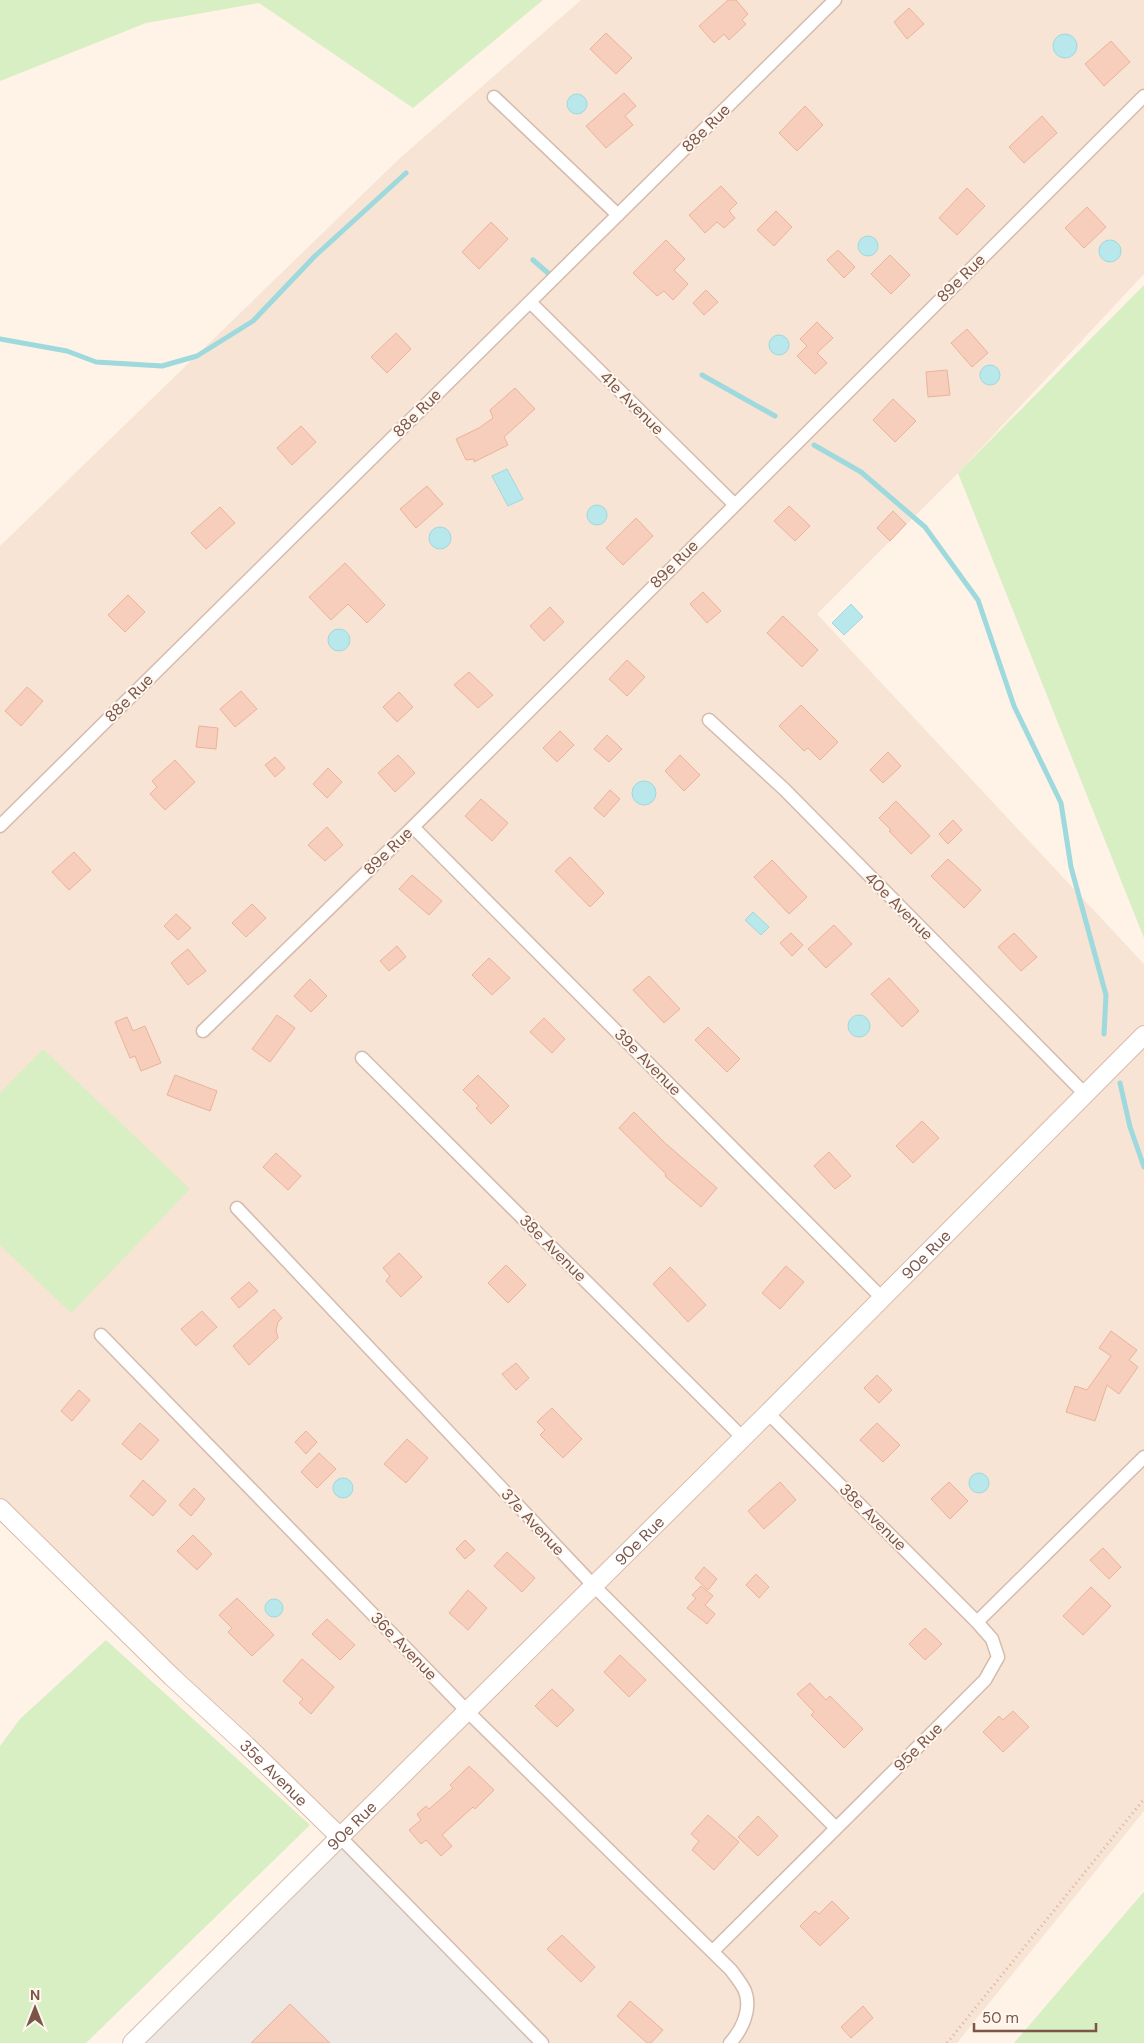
<svg xmlns="http://www.w3.org/2000/svg" width="1144" height="2043" font-family="'DM Sans',sans-serif">
<style>
.residential{fill:#f7e4d4}
.industrial{fill:#eee6e0}
.green{fill:#d8eec3}
.water{fill:#b8e8eb;stroke:#9dd9dd}
.lines{fill:none;stroke-linecap:round;stroke-linejoin:round}
.stream{stroke:#9dd9dd;stroke-width:5}
.building{fill:#f7cebb;stroke:#ebb29a}
.street-casing{stroke:#d4bbad;stroke-width:15}
.secondary-casing{stroke:#d8bbaa;stroke-width:20}
.path{stroke:#dcb19d;stroke-width:3;stroke-dasharray:1 4;stroke-linecap:butt}
.street{stroke:#fff;stroke-width:12}
.secondary{stroke:#fff;stroke-width:18}
.labels{text-anchor:middle;dominant-baseline:central;stroke-width:4;stroke-linejoin:round;paint-order:stroke}
.street-label{font-size:16px;fill:#7b5648;stroke:#fff7ef}
</style>
<rect width="100%" height="100%" fill="#fef3e6"/>
<!-- residential -->
<path class="residential" d="M581,0H1144V274L958,473L817,614L1144,964V1811L957,2043H542L0,1512V546L400,158Z"/>
<!-- industrial -->
<path class="industrial" d="M340,1837L542,2043H132Z"/>
<!-- green -->
<path class="green" d="M0,0H543L413,108L259,3L146,23L0,81Z
M1144,285V938L958,473Z
M43,1049L190,1189L71,1313L0,1245V1093Z
M106,1640L310,1825L86,2043H0V1746L20,1719Z
M1144,1892V2043H1014L1141,1895Z"/>
<!-- water -->
<path class="water" d="M1053 46a12 12 0 1 1 24 0a12 12 0 1 1-24 0Z
M567 104a10 10 0 1 1 20 0a10 10 0 1 1-20 0Z
M858 246a10 10 0 1 1 20 0a10 10 0 1 1-20 0Z
M1099 251a11 11 0 1 1 22 0a11 11 0 1 1-22 0Z
M769 345a10 10 0 1 1 20 0a10 10 0 1 1-20 0Z
M980 375a10 10 0 1 1 20 0a10 10 0 1 1-20 0Z
M507,469L523,499L508,506L492,476Z
M587 515a10 10 0 1 1 20 0a10 10 0 1 1-20 0Z
M429 538a11 11 0 1 1 22 0a11 11 0 1 1-22 0Z
M851,604L863,617L844,635L832,623Z
M328 640a11 11 0 1 1 22 0a11 11 0 1 1-22 0Z
M632 793a12 12 0 1 1 24 0a12 12 0 1 1-24 0Z
M753,912L769,927L761,935L745,920Z
M848 1026a11 11 0 1 1 22 0a11 11 0 1 1-22 0Z
M969 1483a10 10 0 1 1 20 0a10 10 0 1 1-20 0Z
M333 1488a10 10 0 1 1 20 0a10 10 0 1 1-20 0Z
M265 1608a9 9 0 1 1 18 0a9 9 0 1 1-18 0Z"/>
<g class="lines">
<!-- stream -->
<path class="stream" d="M533,260L548,273
M0,339L67,351L96,362L162,366L197,356L253,321L315,256L406,173
M702,375L775,416
M814,445L861,472L925,527L978,600L1014,706L1061,803L1071,867L1106,995L1104,1034
M1120,1083L1130,1127L1144,1167"/>
</g>
<!-- building -->
<path class="building" d="M728,0H736L748,14L742,20L746,24L729,40L724,34L714,43L699,26Z
M909,8L924,24L907,39L894,22Z
M606,33L632,58L616,74L590,49Z
M1111,41L1130,62L1104,86L1085,64Z
M624,93L636,106L625,116L633,125L606,148L586,126Z
M805,106L823,125L797,151L779,133Z
M1042,116L1057,133L1024,163L1009,147Z
M721,186L737,203L729,211L735,218L724,228L717,222L705,233L689,215Z
M967,188L985,206L957,235L939,218Z
M1087,207L1106,227L1084,248L1065,228Z
M776,211L792,227L774,246L757,230Z
M491,222L508,239L479,269L462,252Z
M666,240L685,259L674,270L688,284L673,300L664,291L657,296L633,273Z
M838,250L855,267L844,278L827,260Z
M890,255L910,275L891,294L871,274Z
M706,290L718,302L704,315L693,303Z
M817,322L833,338L817,353L827,363L815,374L797,356L807,346L800,339Z
M967,329L988,353L972,367L951,343Z
M396,333L411,349L387,373L371,357Z
M947,370L950,395L928,397L926,372Z
M515,388L535,409L504,437L508,445L474,462V459L466,460L456,439L479,428L493,418L490,410Z
M893,399L916,421L895,442L873,420Z
M301,426L316,442L292,465L277,448Z
M427,486L443,504L416,528L400,509Z
M789,506L810,526L795,541L774,521Z
M220,507L235,523L206,549L191,533Z
M893,511L906,524L890,541L877,528Z
M636,518L653,536L623,565L606,548Z
M345,563L385,605L367,623L348,604L331,620L309,597Z
M703,592L721,611L707,623L690,604Z
M128,595L145,612L125,632L108,615Z
M550,607L564,622L544,641L530,626Z
M783,616L818,650L802,667L767,633Z
M627,660L645,677L627,696L609,679Z
M469,672L493,695L478,708L454,685Z
M27,687L43,701L21,726L5,711Z
M241,691L257,709L235,727L220,709Z
M399,692L413,707L397,722L383,707Z
M801,705L838,742L820,760L808,748L804,751L779,726Z
M199,726L218,728L216,749L196,747Z
M560,731L574,745L557,762L543,748Z
M607,735L622,749L609,762L594,749Z
M888,752L901,766L883,783L870,770Z
M398,755L415,773L395,792L378,773Z
M680,755L700,775L684,791L665,771Z
M275,757L285,768L275,777L265,765Z
M175,760L195,782L165,810L150,794L157,787L152,781Z
M328,768L342,782L327,798L313,784Z
M610,790L620,799L604,817L594,808Z
M481,799L508,823L492,841L465,816Z
M896,801L930,836L911,854L889,831L891,830L879,818Z
M953,820L962,830L948,844L939,834Z
M327,827L343,845L325,861L308,845Z
M74,852L91,870L69,890L52,872Z
M570,857L604,893L590,907L555,871Z
M948,859L981,890L964,908L931,876Z
M772,860L807,897L789,914L754,877Z
M412,875L442,901L429,915L399,889Z
M252,904L266,918L246,937L232,923Z
M176,914L191,928L178,940L164,926Z
M834,925L852,944L826,968L808,949Z
M791,933L803,945L792,956L780,943Z
M1014,933L1037,957L1021,971L998,947Z
M397,946L406,957L389,971L380,961Z
M188,949L206,971L188,985L171,963Z
M489,958L510,978L492,995L472,975Z
M649,976L680,1009L664,1023L633,990Z
M889,978L919,1011L902,1027L871,994Z
M310,979L327,996L311,1012L294,996Z
M277,1015L295,1028L270,1062L252,1049Z
M127,1017L133,1031L145,1026L161,1063L141,1071L135,1056L130,1058L115,1022Z
M544,1018L565,1039L552,1053L530,1032Z
M708,1027L740,1059L727,1072L695,1040Z
M175,1075L217,1091L210,1111L167,1095Z
M478,1075L509,1106L491,1124L476,1108L479,1106L463,1090Z
M634,1112L665,1143L717,1188L701,1207L665,1176L666,1174L619,1128Z
M922,1121L939,1138L913,1163L896,1146Z
M829,1152L851,1176L835,1189L814,1166Z
M276,1153L301,1176L288,1190L263,1167Z
M399,1253L422,1277L401,1297L386,1281L390,1276L383,1268Z
M506,1265L526,1285L508,1303L488,1283Z
M786,1266L804,1282L780,1309L762,1293Z
M670,1267L706,1305L688,1322L653,1284Z
M249,1282L258,1291L239,1308L231,1298Z
M274,1309L282,1318L278,1322L276,1330L278,1338L249,1365L233,1346Z
M202,1311L217,1327L196,1346L181,1329Z
M1111,1331L1137,1350L1129,1360L1138,1367L1119,1394L1107,1385L1095,1421L1066,1412L1075,1386L1087,1390L1111,1356L1099,1348Z
M516,1363L529,1378L516,1390L502,1374Z
M877,1375L892,1390L879,1403L864,1388Z
M79,1390L90,1400L72,1421L61,1411Z
M552,1408L582,1439L563,1458L540,1435L545,1430L537,1422Z
M140,1423L159,1440L141,1460L122,1444Z
M877,1423L900,1445L883,1462L860,1440Z
M306,1431L317,1442L306,1454L295,1442Z
M407,1439L428,1458L406,1483L384,1464Z
M319,1453L336,1469L317,1488L301,1472Z
M143,1480L166,1501L153,1516L130,1496Z
M780,1482L796,1500L764,1529L748,1511Z
M949,1482L968,1501L950,1519L931,1499Z
M194,1488L205,1499L191,1516L179,1505Z
M193,1535L212,1554L197,1570L177,1551Z
M465,1540L475,1550L465,1559L456,1549Z
M1103,1548L1121,1567L1109,1579L1090,1560Z
M507,1552L535,1578L522,1592L494,1566Z
M704,1567L717,1579L708,1590L695,1578Z
M756,1574L769,1587L759,1598L746,1585Z
M701,1586L713,1596L705,1605L715,1614L707,1624L687,1608L696,1598L692,1595Z
M1091,1587L1111,1606L1083,1635L1063,1616Z
M468,1590L487,1608L468,1630L449,1613Z
M237,1598L274,1635L252,1656L228,1632L232,1628L219,1615Z
M327,1619L355,1645L340,1660L312,1634Z
M925,1628L942,1644L925,1660L909,1644Z
M620,1655L646,1680L629,1697L604,1672Z
M302,1659L334,1687L311,1714L299,1703L303,1699L283,1681Z
M810,1683L826,1700L830,1696L863,1729L844,1748L811,1715L814,1712L797,1694Z
M552,1689L574,1710L557,1727L535,1706Z
M1013,1711L1029,1727L1003,1752L983,1732L999,1716L1003,1720Z
M469,1766L494,1790L475,1809L473,1807L442,1835L452,1846L441,1856L426,1840L421,1844L409,1830L421,1820L417,1814L426,1806L429,1809L453,1788L450,1785Z
M708,1815L739,1842L714,1870L692,1850L699,1841L691,1834Z
M758,1816L778,1836L758,1856L738,1837Z
M832,1901L849,1918L820,1946L800,1926L815,1911L819,1914Z
M562,1935L595,1967L581,1982L547,1949Z
M630,2001L663,2030L651,2043H647L617,2016Z
M290,2004L330,2043H251Z
M863,2006L873,2018L851,2038L841,2027Z"/>
<g class="lines">
<defs>
<path id="street" d="M494,97L618,215
M530,302L734,504
M709,720L784,789L1085,1094
M0,826L835,0
M413,827L882,1298
M203,1031L413,827L1144,96
M362,1058L743,1438
M237,1208L594,1586L836,1828
M101,1335L467,1711L731,1970C736,1977 742,1984 745,1991C752,2009 742,2030 730,2043
M977,1622L1144,1457
M340,1837L542,2043
M713,1951L985,1680L998,1657L992,1639L977,1622L768,1413"/>
<g id="secondary">
<path id="s1" d="M0,1508L172,1677L246,1745L340,1837"/>
<path id="s2" d="M132,2043L768,1413L1144,1035"/>
</g>
</defs>
<!-- street casing -->
<use href="#street" class="street-casing"/>
<!-- secondary casing -->
<use href="#secondary" class="secondary-casing"/>
<!-- path -->
<path class="path" d="M947,2043L1144,1799"/>
<!-- street -->
<use href="#street" class="street"/>
<!-- secondary -->
<use href="#secondary" class="secondary"/>
</g>
<g class="labels">
<!-- street labels -->
<g class="street-label">
<text transform="translate(706 128) rotate(-45)">88e Rue</text>
<text transform="translate(961 278) rotate(-45)">89e Rue</text>
<text transform="translate(632 403) rotate(45)">41e Avenue</text>
<text transform="translate(417 413) rotate(-45)">88e Rue</text>
<text transform="translate(674 564) rotate(-45)">89e Rue</text>
<text transform="translate(129 698) rotate(-45)">88e Rue</text>
<text transform="translate(388 851) rotate(-44)">89e Rue</text>
<text transform="translate(899 906) rotate(45)">40e Avenue</text>
<text transform="translate(648 1062) rotate(45)">39e Avenue</text>
<text transform="translate(553 1248) rotate(45)">38e Avenue</text>
<text stroke="none"><textPath href="#s2" startOffset="1119">90e Rue</textPath></text>
<text transform="translate(873 1517) rotate(45)">38e Avenue</text>
<text transform="translate(533 1522) rotate(47)">37e Avenue</text>
<text stroke="none"><textPath href="#s2" startOffset="714">90e Rue</textPath></text>
<text transform="translate(404 1646) rotate(46)">36e Avenue</text>
<text transform="translate(918 1747) rotate(-45)">95e Rue</text>
<text stroke="none"><textPath href="#s1" startOffset="381">35e Avenue</textPath></text>
<text stroke="none"><textPath href="#s2" startOffset="309">90e Rue</textPath></text>
</g>
</g>
<!-- north arrow -->
<g transform="translate(35 2008)" stroke="#fff7ef" stroke-width="4" paint-order="stroke">
<path d="M0-4L9 19L0 12L-9 19Z" fill="#7b5648"/>
<text y="-8" font-size="14" font-weight="bold" text-anchor="middle" fill="#7b5648">N</text>
</g>
<!-- scale -->
<path d="M974 2023v8h122v-8" fill="none" stroke="#7b5648" stroke-width="2.5"/>
<text x="982" y="2023" font-size="15" fill="#7b5648" stroke="#fff7ef" stroke-width="4" paint-order="stroke">50 m</text>
</svg>
